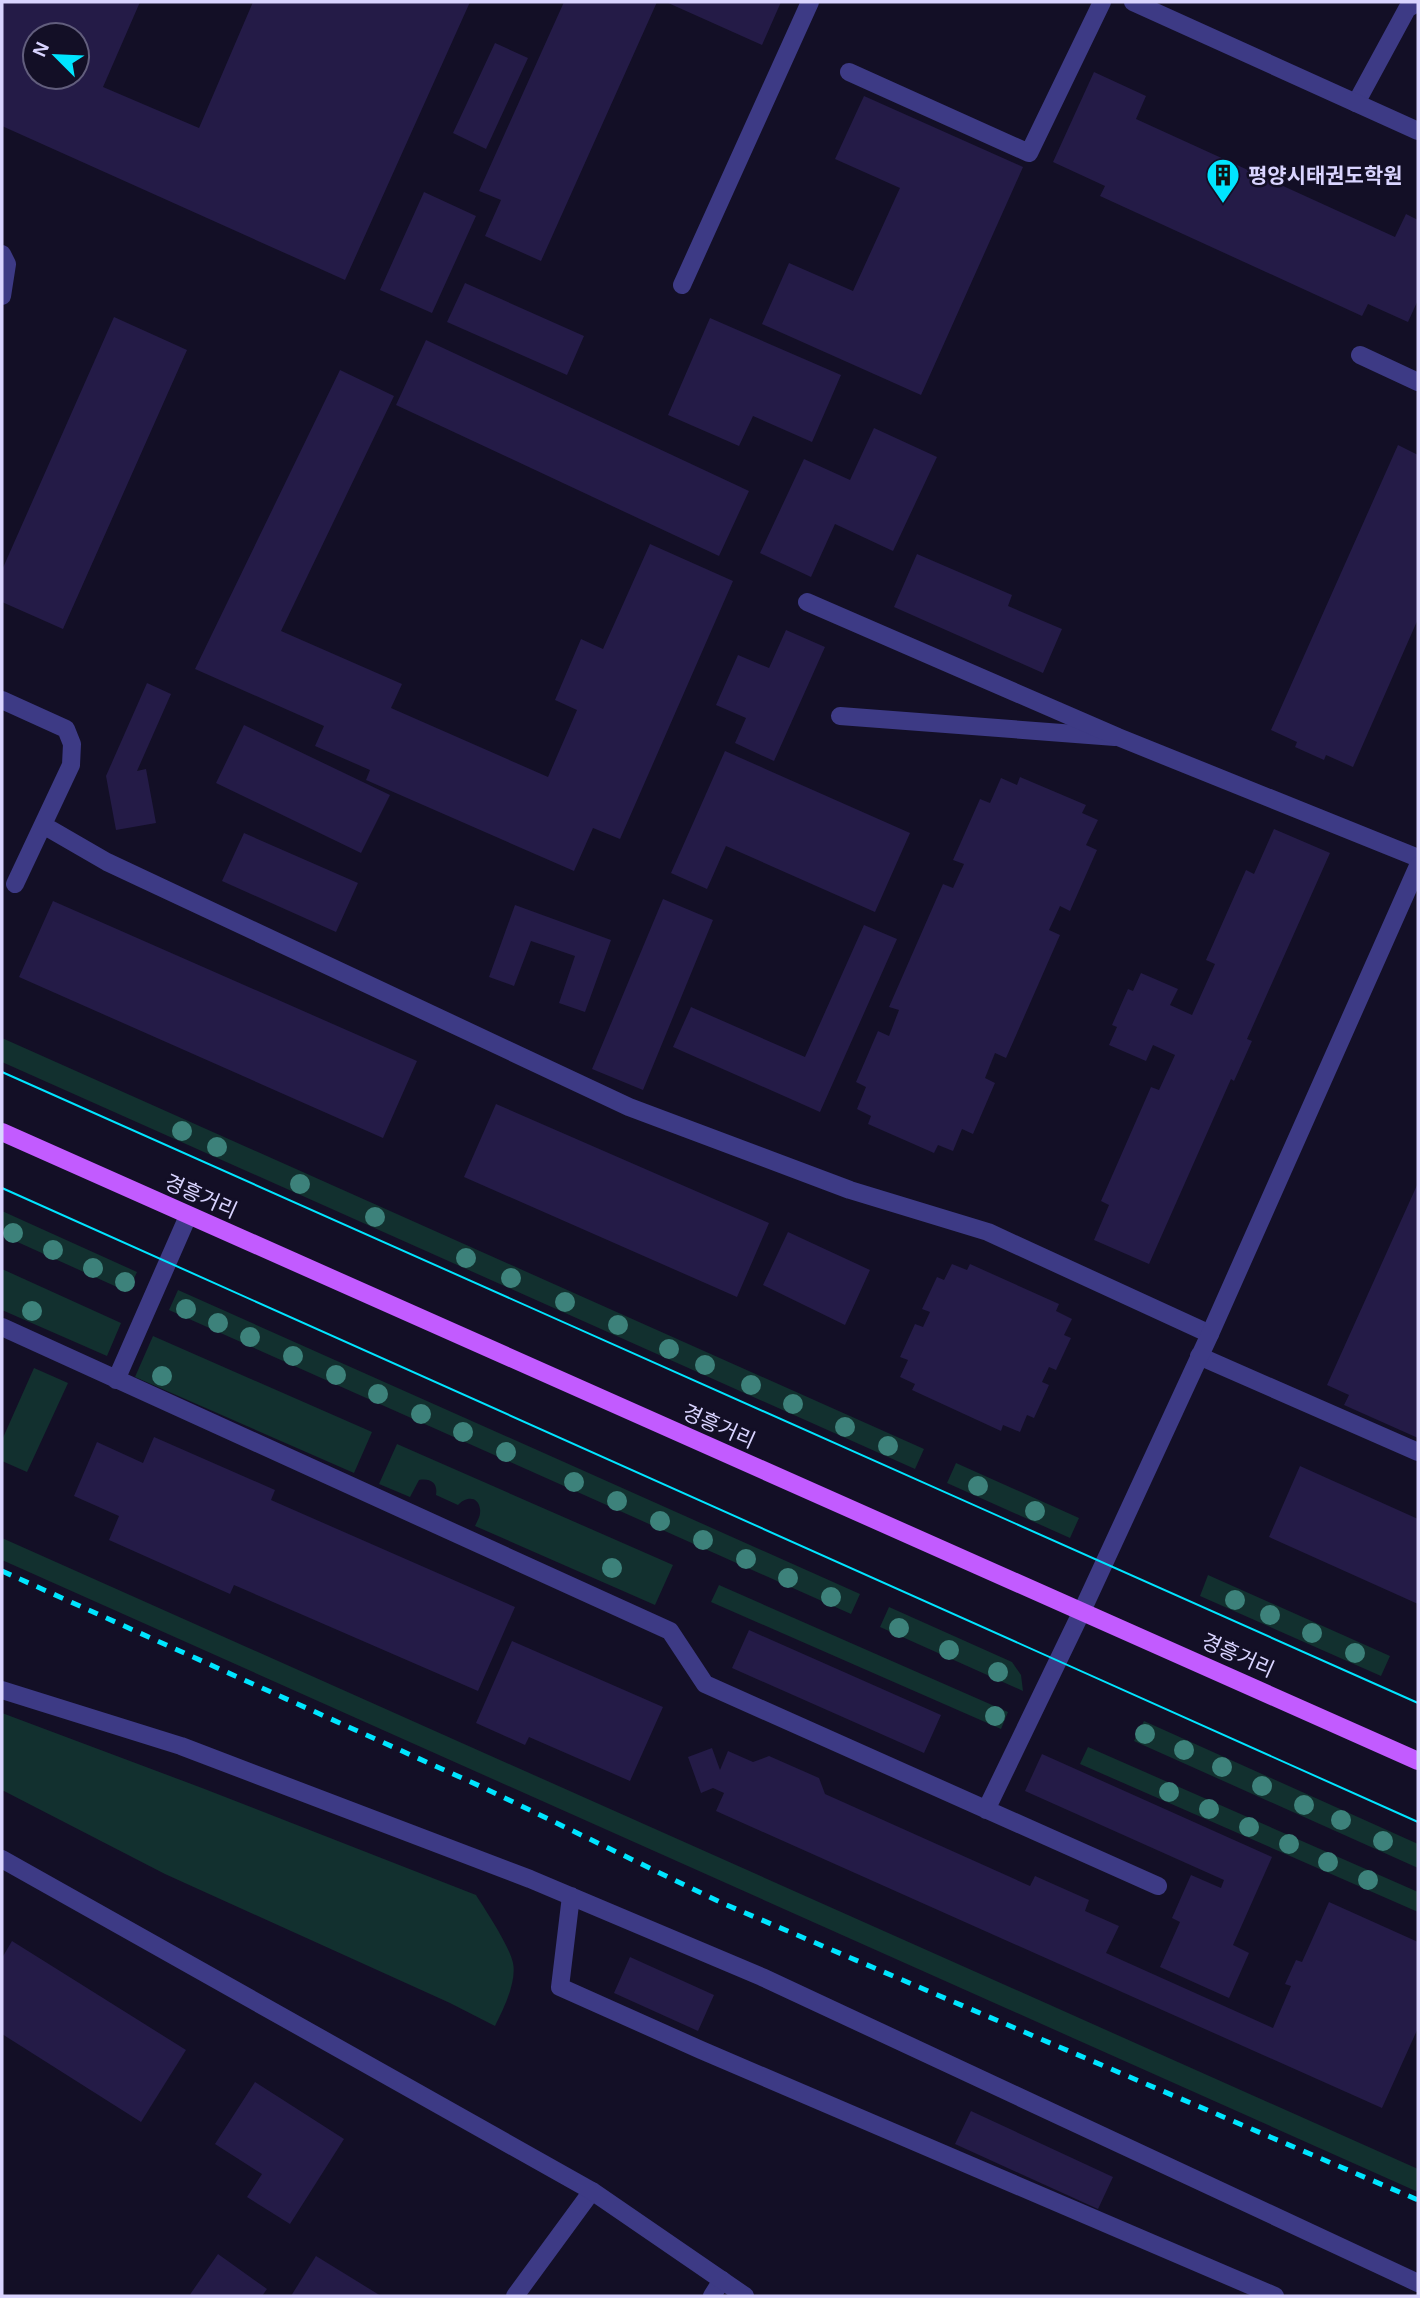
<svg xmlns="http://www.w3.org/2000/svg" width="1420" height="2298" font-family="Helvetica,'Noto Sans KR',sans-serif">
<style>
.green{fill:#12302f}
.building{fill:#241b47;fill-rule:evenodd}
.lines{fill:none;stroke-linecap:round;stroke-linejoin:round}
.service{stroke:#3d3a85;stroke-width:18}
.minor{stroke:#3d3a85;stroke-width:18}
.tertiary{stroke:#3d3a85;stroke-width:18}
.primary{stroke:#c25bff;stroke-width:18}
.tram{stroke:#00e5ff;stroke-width:2}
.rail{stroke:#00e5ff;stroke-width:5;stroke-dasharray:10 9;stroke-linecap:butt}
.tree{fill:#3d827b}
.labels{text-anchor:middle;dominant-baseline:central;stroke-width:5;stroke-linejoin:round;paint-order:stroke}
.poi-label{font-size:21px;font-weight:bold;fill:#d9d4ff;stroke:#130f26;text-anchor:start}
.street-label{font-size:21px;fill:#d9d4ff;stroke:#130f26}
</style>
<rect width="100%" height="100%" fill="#130f26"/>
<!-- green -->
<path class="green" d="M2,1038L924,1449L915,1469L2,1062Z
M2,1211L137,1272L128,1292L2,1235Z
M2,1269L121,1323L107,1356L2,1310Z
M178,1290L860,1594L851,1614L169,1310Z
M153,1336L372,1432L354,1473L135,1377Z
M34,1368L68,1383L27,1472L2,1461V1440Z
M397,1444L673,1565L655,1605L475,1526C478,1520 481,1515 480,1509C478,1495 465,1497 458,1505L436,1495C438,1483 431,1478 419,1480L410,1497L379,1484Z
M956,1463L1079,1518L1070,1538L947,1483Z
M2,1538L1418,2169V2192L2,1560Z
M1208,1575L1390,1656L1381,1676L1200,1596Z
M719,1585L1008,1712L1001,1729L711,1602Z
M889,1607L1012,1662L1021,1675L1023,1691L880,1627Z
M2,1713L202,1788L476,1895C486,1911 509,1945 513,1963C517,1982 503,2010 495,2026L450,2003L165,1874L2,1790Z
M1144,1721L1418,1844V1868L1134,1741Z
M1088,1747L1418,1892V1912L1080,1764Z"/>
<!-- building -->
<path class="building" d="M2,2H140L103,87L199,128L253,2H470L345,280L2,126ZM35,35H77V77H35Z
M564,2H657L541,261L485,236L501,200L479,191Z
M666,2H781L762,45Z
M495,43L528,58L486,149L453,133Z
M1094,72L1146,96L1136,119L1395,237L1406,214L1418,220V300L1408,322L1368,304L1362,316L1100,196L1105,186L1053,162Z
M864,96L1023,167L921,395L762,324L789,263L853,291L900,188L835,159Z
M424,192L476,216L432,313L380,290Z
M465,283L584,336L567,375L447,322Z
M114,317L187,350L63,629L2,602V570Z
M710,318L841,375L812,442L753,416L739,446L668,415Z
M426,340L749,491L719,556L396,405Z
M340,370L394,396L281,631L402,684L391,708L548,777L577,710L555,700L581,639L603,649L650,544L733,581L620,839L593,828L574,871L366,780L370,770L315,746L324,726L195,669Z
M874,428L937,457L893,551L835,524L811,577L760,553L804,459L850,480Z
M1398,445L1418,455V619L1353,767L1326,755L1324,760L1295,747L1297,742L1271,730Z
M917,554L1012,595L1008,606L1062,629L1043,673L894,607Z
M786,630L825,647L774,761L735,743L746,718L716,705L738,655L769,668Z
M147,683L171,694L137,771L146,769L156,823L116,830L106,776Z
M244,725L390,795L361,853L216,783Z
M725,751L910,833L875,912L726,846L707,889L671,873Z
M1020,777L1086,805L1082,813L1098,820L1086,845L1097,850L1070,911L1060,906L1049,930L1060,935L1006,1058L995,1053L985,1078L995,1083L973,1134L962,1129L953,1151L938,1145L934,1153L868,1124L871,1116L857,1109L866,1087L856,1082L878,1031L889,1036L899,1010L889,1007L943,884L953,888L964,864L953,860L980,799L990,803L1001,778L1017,785Z
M1274,829L1330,853L1247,1039L1252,1041L1234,1081L1231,1079L1149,1264L1094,1240L1109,1205L1101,1201L1151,1087L1159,1090L1175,1055L1153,1045L1146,1061L1109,1045L1117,1027L1112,1025L1128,989L1133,991L1141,973L1178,989L1170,1005L1192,1015L1215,964L1206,960L1246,870L1254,874Z
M244,833L358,883L336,932L222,881Z
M663,899L713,920L643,1090L592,1069Z
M53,901L417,1061L383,1138L19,977Z
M515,905L611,940L585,1012L559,1003L575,956L531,941L514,986L489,977Z
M864,925L897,939L820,1112L673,1047L691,1007L805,1057Z
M496,1104L769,1223L737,1297L464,1177Z
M1418,1183V1438L1344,1405L1349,1395L1327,1385Z
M788,1232L870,1270L845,1325L763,1285Z
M952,1264L967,1270L970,1264L1059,1304L1056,1311L1072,1319L1064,1335L1071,1338L1056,1370L1049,1367L1042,1382L1049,1385L1034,1418L1027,1415L1020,1432L1003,1425L1001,1431L912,1390L915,1384L900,1377L908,1360L900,1357L915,1324L923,1327L930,1312L922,1309L937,1277L944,1280Z
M154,1437L275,1490L271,1500L515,1607L478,1691L234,1585L230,1594L109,1540L119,1516L74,1496L97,1442L143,1463Z
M1300,1466L1418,1519V1604L1269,1537Z
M749,1630L941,1715L924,1753L732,1668Z
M512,1641L663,1707L630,1781L529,1737L525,1745L476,1723Z
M712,1748L720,1770L728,1751L753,1762L769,1756L819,1778L825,1794L1030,1886L1035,1876L1089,1900L1085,1911L1119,1926L1106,1953L1273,2028L1291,1986L1285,1984L1296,1960L1302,1962L1329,1902L1418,1942V2028L1382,2108L716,1811L724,1793L713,1788L701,1793L688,1757Z
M1042,1754L1272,1857L1233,1945L1249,1953L1229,1998L1160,1967L1180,1922L1172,1918L1191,1875L1221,1888L1224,1880L1025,1791Z
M12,1941L186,2050L141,2122L2,2034V1958Z
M630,1957L714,1995L698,2031L614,1993Z
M255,2082L344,2139L290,2224L247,2197L262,2174L215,2144Z
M971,2111L1113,2177L1098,2209L955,2144Z
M218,2254L267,2289L262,2296H189Z
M316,2256L381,2296H291Z"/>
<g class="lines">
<!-- service -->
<path class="service" d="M849,72L1029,153L1102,2
M682,285L810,2
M840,716L1115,737
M2,1327L670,1631L705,1684L1158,1886
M116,1380L188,1216
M2,1690L181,1746L530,1879L762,1977L1418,2283
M986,1810L1082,1611
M571,1896L560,1987L701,2050L1275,2296
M515,2296L592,2191
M712,2296L722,2280"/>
<!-- minor -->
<path class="minor" d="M1356,103L1407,9L1418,2
M2,254L7,264L2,296
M1360,355L1418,382
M807,602L1118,737L1418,858
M2,700L66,729L72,744L71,765L15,884
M43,825L107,862L629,1107L850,1190L988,1232L1210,1334
M1199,1356L1418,1452
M2,1859L592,2191L745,2296"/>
<!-- tertiary -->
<path class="tertiary" d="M1133,2L1418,131
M1082,1611L1210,1334L1418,866"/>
<!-- primary -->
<path class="primary" d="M2,1132L1418,1761"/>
<!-- tram -->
<path class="tram" d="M2,1072L1418,1703
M2,1188L1418,1822"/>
<!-- rail -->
<path class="rail" d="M2,1571L482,1787L722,1903L1418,2200"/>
</g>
<!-- trees -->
<g class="tree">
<circle cx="182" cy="1131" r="10"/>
<circle cx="217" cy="1147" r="10"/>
<circle cx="300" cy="1184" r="10"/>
<circle cx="375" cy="1217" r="10"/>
<circle cx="13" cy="1233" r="10"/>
<circle cx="53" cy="1250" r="10"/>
<circle cx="466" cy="1258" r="10"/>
<circle cx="93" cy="1268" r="10"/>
<circle cx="511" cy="1278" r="10"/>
<circle cx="125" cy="1282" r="10"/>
<circle cx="565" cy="1302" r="10"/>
<circle cx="186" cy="1309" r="10"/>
<circle cx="32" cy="1311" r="10"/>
<circle cx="218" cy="1323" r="10"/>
<circle cx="618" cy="1325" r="10"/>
<circle cx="250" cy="1337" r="10"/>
<circle cx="669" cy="1349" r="10"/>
<circle cx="293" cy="1356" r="10"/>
<circle cx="705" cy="1365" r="10"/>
<circle cx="336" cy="1375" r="10"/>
<circle cx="162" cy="1376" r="10"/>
<circle cx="751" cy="1385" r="10"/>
<circle cx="378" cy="1394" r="10"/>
<circle cx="793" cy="1404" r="10"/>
<circle cx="421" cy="1414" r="10"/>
<circle cx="845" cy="1427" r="10"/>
<circle cx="463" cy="1432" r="10"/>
<circle cx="888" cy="1446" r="10"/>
<circle cx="506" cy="1452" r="10"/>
<circle cx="574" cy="1482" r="10"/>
<circle cx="978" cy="1486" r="10"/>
<circle cx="617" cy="1501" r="10"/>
<circle cx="1035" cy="1511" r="10"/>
<circle cx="660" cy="1521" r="10"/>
<circle cx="703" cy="1540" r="10"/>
<circle cx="746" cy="1559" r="10"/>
<circle cx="612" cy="1568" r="10"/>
<circle cx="788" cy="1578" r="10"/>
<circle cx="831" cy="1597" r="10"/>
<circle cx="1235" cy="1600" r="10"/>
<circle cx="1270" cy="1615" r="10"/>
<circle cx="899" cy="1628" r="10"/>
<circle cx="1312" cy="1633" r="10"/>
<circle cx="949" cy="1650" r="10"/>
<circle cx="1355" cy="1653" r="10"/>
<circle cx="998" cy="1672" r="10"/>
<circle cx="995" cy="1716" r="10"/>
<circle cx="1145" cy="1734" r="10"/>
<circle cx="1184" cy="1750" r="10"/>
<circle cx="1222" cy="1767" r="10"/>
<circle cx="1262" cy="1786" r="10"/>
<circle cx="1169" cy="1792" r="10"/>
<circle cx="1304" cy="1805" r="10"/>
<circle cx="1209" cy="1809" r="10"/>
<circle cx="1341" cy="1820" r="10"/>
<circle cx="1249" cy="1827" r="10"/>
<circle cx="1383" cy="1841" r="10"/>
<circle cx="1289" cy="1844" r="10"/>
<circle cx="1328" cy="1862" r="10"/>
<circle cx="1368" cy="1880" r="10"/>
</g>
<!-- icons -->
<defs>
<symbol id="building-pin" viewBox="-11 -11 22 30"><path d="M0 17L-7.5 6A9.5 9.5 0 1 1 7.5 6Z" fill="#00e5ff" stroke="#130f26"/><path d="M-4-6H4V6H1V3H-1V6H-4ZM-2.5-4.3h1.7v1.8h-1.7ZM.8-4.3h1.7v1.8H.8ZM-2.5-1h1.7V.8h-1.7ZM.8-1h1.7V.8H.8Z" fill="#111"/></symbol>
</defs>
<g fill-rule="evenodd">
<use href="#building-pin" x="1204" y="156" width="38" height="52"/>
</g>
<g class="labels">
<!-- poi labels -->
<g class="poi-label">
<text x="1248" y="175">평양시태권도학원</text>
</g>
<!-- street labels -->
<g class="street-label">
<text transform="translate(201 1196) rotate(24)">경흥거리</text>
<text transform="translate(719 1426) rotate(24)">경흥거리</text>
<text transform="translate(1238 1655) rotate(24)">경흥거리</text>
</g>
</g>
<!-- border -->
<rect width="1420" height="2298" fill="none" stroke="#d9d4ff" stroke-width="7"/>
<!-- north arrow -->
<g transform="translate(56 56) rotate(294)"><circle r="33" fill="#130f26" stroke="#625e7d" stroke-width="2"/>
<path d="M0-5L12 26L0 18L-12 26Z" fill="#00e5ff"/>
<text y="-10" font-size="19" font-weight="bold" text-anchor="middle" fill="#d9d4ff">N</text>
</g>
</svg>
